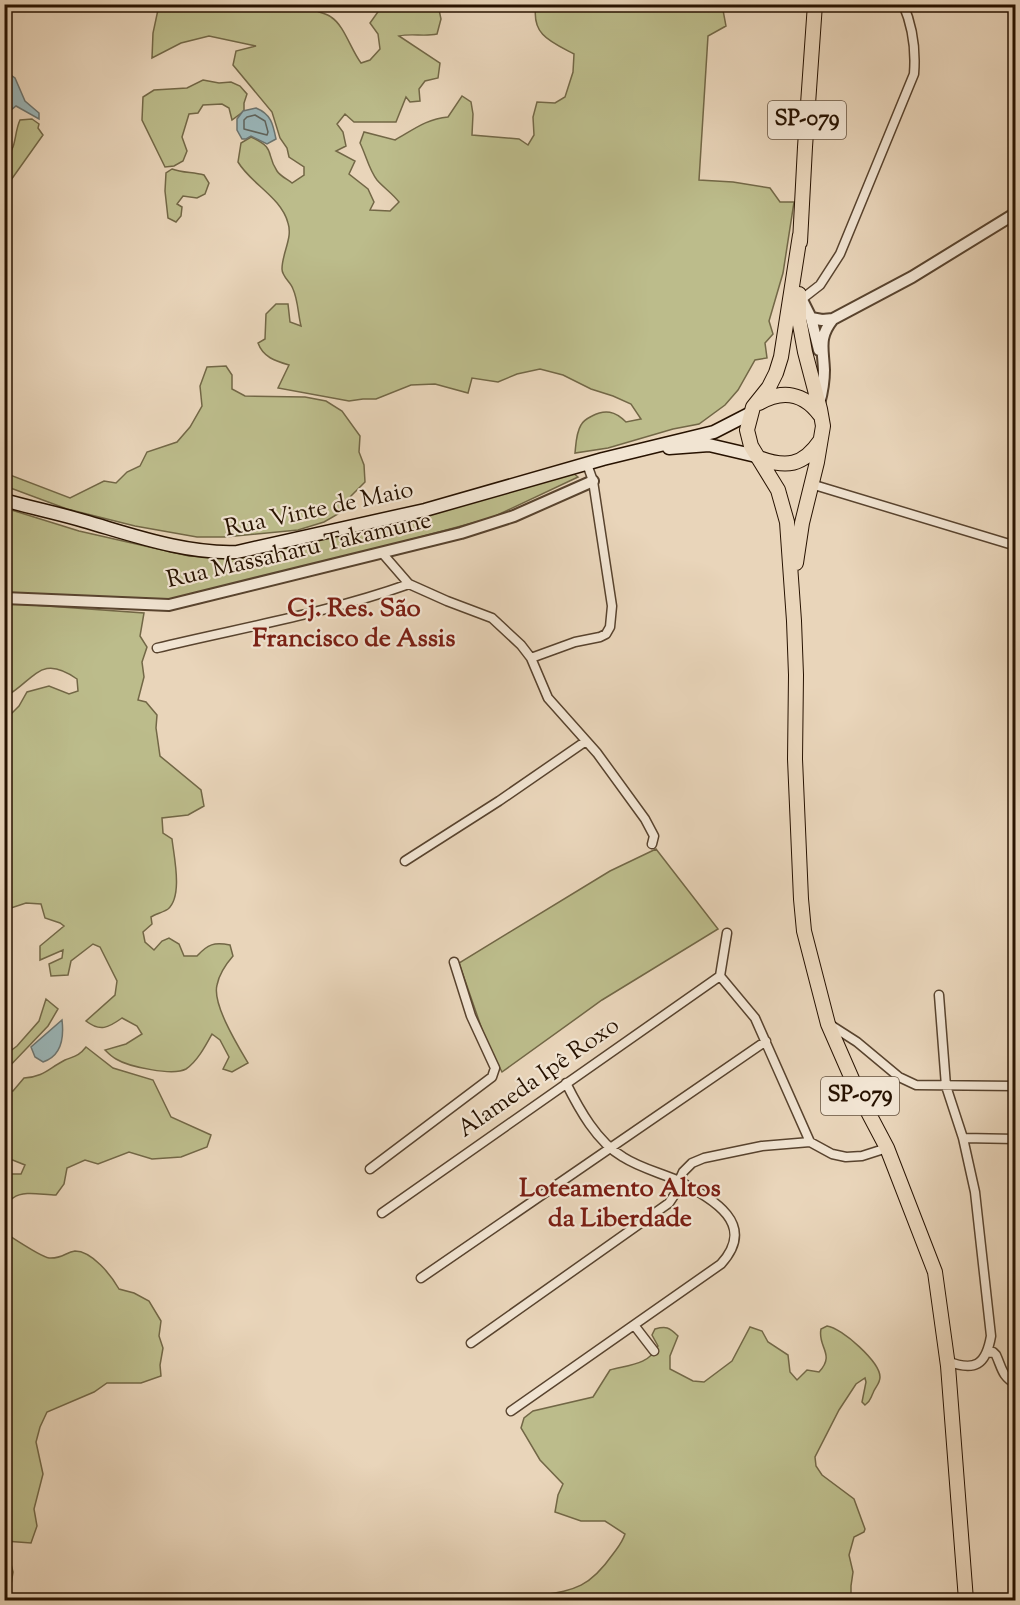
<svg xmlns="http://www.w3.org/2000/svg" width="1020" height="1605" font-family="'Sorts Mill Goudy',serif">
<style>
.green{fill:#bcbc8b;stroke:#726746;stroke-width:1.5}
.water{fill:#9ab6b9;stroke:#6c746f;stroke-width:1.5}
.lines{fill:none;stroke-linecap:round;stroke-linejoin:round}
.shore{stroke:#60645c;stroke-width:1.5}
.minor-casing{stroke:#58432e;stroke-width:11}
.tertiary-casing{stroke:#58432e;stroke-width:14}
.secondary-casing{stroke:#271200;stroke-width:15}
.trunk-casing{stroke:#271200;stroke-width:16}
.minor{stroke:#f1e4d2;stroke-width:8}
.tertiary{stroke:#f1e4d2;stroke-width:10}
.secondary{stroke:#f1e4d2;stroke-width:12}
.trunk{stroke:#e9d5ba;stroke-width:14}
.labels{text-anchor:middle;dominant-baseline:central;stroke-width:4.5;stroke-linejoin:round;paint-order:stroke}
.shield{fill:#f1e4d2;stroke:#64513f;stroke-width:1.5}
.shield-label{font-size:22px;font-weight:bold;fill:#271200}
.street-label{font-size:24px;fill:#271200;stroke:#f1e4d2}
.neighbourhood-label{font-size:26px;font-weight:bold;fill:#7a1f14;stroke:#f1e4d2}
</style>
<rect width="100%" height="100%" fill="#e9d5ba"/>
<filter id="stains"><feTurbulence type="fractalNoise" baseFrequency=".00333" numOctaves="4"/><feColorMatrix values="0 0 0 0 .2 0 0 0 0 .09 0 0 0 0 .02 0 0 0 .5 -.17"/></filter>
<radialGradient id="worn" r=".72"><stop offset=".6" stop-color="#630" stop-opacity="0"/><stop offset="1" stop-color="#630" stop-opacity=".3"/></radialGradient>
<!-- green -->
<path class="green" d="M159,5H315L317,11C321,13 327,14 331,17C344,25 351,50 361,63L370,60L380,49L378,34L370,23L380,9V5H438L441,19L437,34C424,37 412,33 399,36L440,63L438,78L425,81L419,89L420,101L410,102L406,97L396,122H354L345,114L337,124L343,132L346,146L336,151L355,161L349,174L368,189L374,202L370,210L390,211L399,202C392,193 384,188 377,180C369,170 366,155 360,143L364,132L395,140C413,130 426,119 448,117L462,96L471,102L473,114L472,135L519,139L528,145L534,135L533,117L537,102L555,103L565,97L573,72L574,54C551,42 531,35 536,5H719L723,10L726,26L708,36L699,180L733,182L770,188L780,202H794L783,273L769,321L773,334L765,343L767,358L755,360L738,390L725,405L699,424L673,429L608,448L575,453C576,444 576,433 581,425C583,421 588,418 592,416C605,409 615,411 626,422L641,419L631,404L613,396L591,389L563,375L540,369L517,374L498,382L472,378L468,393L435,384L411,385L376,399H363L349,401L278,388L289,365C275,361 263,357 258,343L265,339L266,314L276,304H288L290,322L301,326C298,314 298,300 293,289C291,282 282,277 282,269C282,253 293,238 288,223C281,197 251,184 238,162L241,143L251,137C277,149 265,153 277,171C280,176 287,179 292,183L304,175V167L289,157L287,148L280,138L272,112L233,65L236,51L256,46L209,36L181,43L152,58L153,33Z
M203,80L219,83L231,82L240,86L247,94L244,103V111L232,120L229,108L222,104L203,105L198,113L189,114L182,137L187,151L183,161L174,166L165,167L142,120L143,97L154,90L187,88Z
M32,119L39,124L38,128L43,135L11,180L5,186V161H8L7,157C17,146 14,133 20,120Z
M172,169C183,173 193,172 204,175L209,183L205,194L197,198L183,196L177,204L182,207L181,216L176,222L168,218L165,191L166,173Z
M226,366L232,375V389L245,396L305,397L326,401L342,411L360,436L359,452L364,465L365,482L351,496L338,514L324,522L298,530L225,537H197L135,526L67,509L5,486V473L70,498L104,481L116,483L127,472L140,466L147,452L177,442L190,427L202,406L200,386L207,367Z
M573,473L578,477L491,518L170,604L5,596V508L79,531L189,556L238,559Z
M5,603L144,613L140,636L147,647L142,662L144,677L138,700L146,702L157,715L156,728L160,756L201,790L204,806L188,815L162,818L163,833L172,839C174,857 183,896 168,909C164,912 156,914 151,917L152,924L143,932L145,942L154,950L162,941L169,938L179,944L184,956H197C208,944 214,942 230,945L233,956C226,964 219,975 217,985C212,1004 238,1046 248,1063L232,1072L223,1069L229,1057L220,1040L212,1034C206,1045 197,1062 186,1069C173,1076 129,1067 116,1059C112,1057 108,1053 105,1050L126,1044L142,1034L137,1026L122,1018C108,1028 100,1032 86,1021L115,995L117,981L100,947L93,944L71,961L68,975L51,976L49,964L62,958L63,950L40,960V946L64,926L60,923L45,918L41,904L26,903L5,910L4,756L11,746L5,732V720L19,706L27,692L49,686L69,694L78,691L77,679C40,653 35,680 5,697Z
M656,849L718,929L602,1000L502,1072L486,1041L459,963L610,871Z
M46,999L58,1009L48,1026L5,1071V1055L17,1046L39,1021Z
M86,1047L113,1068L153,1080L171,1117L211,1135L207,1147L181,1157L152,1159L129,1152L98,1164L85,1160L67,1168L64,1184L56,1195C42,1195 24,1190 13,1198C9,1200 7,1205 5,1209V1172L9,1174H21L25,1165L5,1157V1091H13L24,1078C44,1077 49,1068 65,1060C75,1056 79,1056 86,1047Z
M5,1233C13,1238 41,1257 49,1258C62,1259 66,1252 75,1251C92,1251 111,1275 119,1289L134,1293L149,1301L161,1321L159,1336L163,1348L160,1365L161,1376L141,1383H107L94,1392L47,1412L40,1427L36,1442L43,1474L34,1509L37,1526L31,1543L5,1541Z
M827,1326C842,1328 880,1362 880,1377C880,1384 875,1387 873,1393C870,1399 871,1401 865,1405L862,1402L866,1382L865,1378L856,1384L839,1410L815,1457L816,1466L822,1475L854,1499L865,1529L864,1532L854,1537L849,1555L853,1572L851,1586V1600H508C516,1598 523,1598 531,1597C572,1590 587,1591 613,1554C618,1547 622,1543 625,1534L605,1521H581L555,1512L558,1495L563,1484L540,1460L521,1428L524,1418L533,1411L593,1397L610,1370C628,1365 649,1365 658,1346L652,1335L655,1329C666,1326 669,1327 678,1336L670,1356V1369L693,1381L704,1382L732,1361L750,1327L762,1331L768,1342L788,1355L790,1372L797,1380L807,1370L819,1372C836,1354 817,1347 821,1329Z
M5,1556H9L13,1572L10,1591L5,1595Z"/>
<!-- water -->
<path class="water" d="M5,71L15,78L25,101L39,113V119L16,106L5,115Z
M256,108C271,114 273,124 276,139L267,144L251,136L246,139H242L237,130V119L243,111Z
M62,1020C64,1037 62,1056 43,1062L35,1057L31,1047Z"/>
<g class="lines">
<!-- shore -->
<path class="shore" d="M255,115L265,121L268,132L267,135L244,129V120L247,117Z"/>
<defs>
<path id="minor" d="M802,299L820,285L840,254L914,74C916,49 913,27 903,4
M811,484L1016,546
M383,554L409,584L447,601L492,618L521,645L531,658L548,698L597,753L645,819L654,836L652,844
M157,648C240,628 328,613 409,584
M531,658L575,642L600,637L606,634L610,627L612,606L593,481L587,464
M405,861L499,801L586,741
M727,933L720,976L755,1018L810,1142
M939,995L946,1086L963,1138L975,1192L991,1336C986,1365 975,1372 947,1361
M829,1024L857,1042L899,1077L916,1085L1016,1086
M566,1083C579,1109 597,1142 623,1157C640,1168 661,1173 679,1181L683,1172L692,1163L704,1158L762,1146L810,1142L832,1154L846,1157L862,1156L887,1148
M963,1138L1016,1139
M370,1169L492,1077L495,1068L471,1016L454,962
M382,1213L720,976
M421,1278L766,1041
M634,1325L654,1351
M471,1343L669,1203L675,1194L679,1181C712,1199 758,1223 721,1264L511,1411
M987,1353L993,1352L996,1355C1002,1368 1002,1377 1016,1384"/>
<path id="tertiary" d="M800,296L811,318L822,320L833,319L912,277L1016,213
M811,318L819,350
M819,404C822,393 824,381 824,370C823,347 818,338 833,319
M4,598L169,605L461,533L514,516L593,481"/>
<path id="secondary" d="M669,448L709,445L756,456
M4,500C31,508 58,513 84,521C133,535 185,554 237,552L425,510L603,459L714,432L751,413"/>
<path id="trunk" d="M800,235L781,357L776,373L769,387L753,407L747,430L751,446L778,490L787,522L794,621L796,675L795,759L801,899L804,931L828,1024L859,1095L887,1148L935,1272L948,1366L966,1600
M800,242L805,147L815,4
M759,403C783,389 804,393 820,415
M759,458C786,468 803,466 820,441
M796,563L802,523L817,462L823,426L820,409L805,352L799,319V294"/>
</defs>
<!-- minor casing -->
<use href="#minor" class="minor-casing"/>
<!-- tertiary casing -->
<use href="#tertiary" class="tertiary-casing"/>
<!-- secondary casing -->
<use href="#secondary" class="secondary-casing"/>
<!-- trunk casing -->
<use href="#trunk" class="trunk-casing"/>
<!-- minor -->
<use href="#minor" class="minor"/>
<!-- tertiary -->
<use href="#tertiary" class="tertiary"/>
<!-- secondary -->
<use href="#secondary" class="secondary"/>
<!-- trunk -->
<use href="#trunk" class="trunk"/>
</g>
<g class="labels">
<!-- shield labels -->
<g class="shield">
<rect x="768" y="101" width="78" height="38" rx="4.5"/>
<rect x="821" y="1077" width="78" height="38" rx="4.5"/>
</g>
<g class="shield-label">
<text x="807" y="120">SP-079</text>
<text x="860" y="1096">SP-079</text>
</g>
<!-- street labels -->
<g class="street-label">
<text transform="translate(319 510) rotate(-12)">Rua Vinte de Maio</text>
<text transform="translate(299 551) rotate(-13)">Rua Massaharu Takamune</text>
<text transform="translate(539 1078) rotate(-35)">Alameda Ipê Roxo</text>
</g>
<!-- neighbourhood labels -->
<g class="neighbourhood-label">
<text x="354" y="609">Cj. Res. São<tspan x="354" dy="30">Francisco de Assis</tspan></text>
<text x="620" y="1189">Loteamento Altos<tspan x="620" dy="30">da Liberdade</tspan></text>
</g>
</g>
<!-- margin -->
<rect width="1020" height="1605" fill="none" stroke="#e9d5ba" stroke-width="24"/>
<rect x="6" y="6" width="1008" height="1593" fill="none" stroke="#271200" stroke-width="3"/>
<rect x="12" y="12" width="996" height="1581" fill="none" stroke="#271200" stroke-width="1.5"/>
<rect width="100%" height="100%" filter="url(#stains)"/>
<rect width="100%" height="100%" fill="url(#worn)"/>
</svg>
